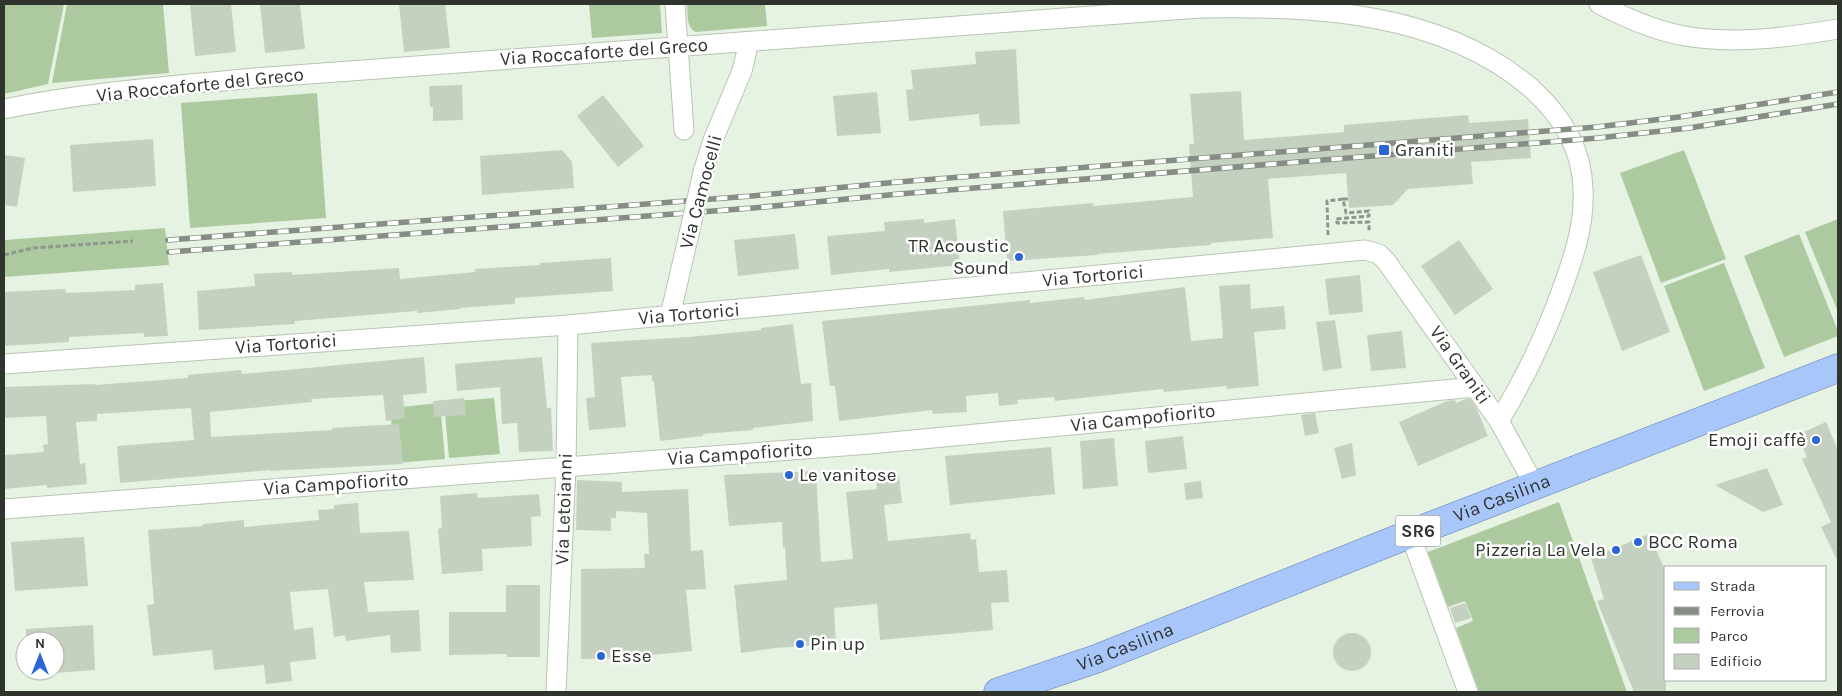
<svg xmlns="http://www.w3.org/2000/svg" width="1842" height="696" font-family="Karla,sans-serif">
<style>
.green{fill:#acc9a0}
.building{fill:#c5d1c0}
.lines{fill:none;stroke-linecap:round;stroke-linejoin:round}
.street-casing{stroke:#b8c4b3;stroke-width:21}
.primary-casing{stroke:#597ab1;stroke-width:29}
.path{stroke:#8f978b;stroke-width:3;stroke-dasharray:5 2.5;stroke-linecap:butt}
.street{stroke:#fff;stroke-width:19}
.primary{stroke:#a9c6fb;stroke-width:28}
.rail-casing{stroke:#858e82;stroke-width:5.5}
.rail{stroke:#fff;stroke-width:4;stroke-dasharray:11;stroke-linecap:butt}
.street-bridge-casing{stroke:#b8c4b3;stroke-width:21;stroke-linecap:butt}
.street-bridge{stroke:#fff;stroke-width:19}
.poi-dot{fill:#2a65d3;stroke:#fff;stroke-width:2}
.labels{text-anchor:middle;dominant-baseline:central;stroke-width:5;stroke-linejoin:round;paint-order:stroke}
.shield{fill:#fff;stroke:#6d716c;stroke-width:1}
.shield-label{font-size:18px;font-weight:bold;fill:#2f342d}
.street-label{font-size:19px;fill:#2f342d;stroke:#fff}
.poi-label{font-size:19px;fill:#2f342d;stroke:#fff;text-anchor:start}
</style>
<rect width="100%" height="100%" fill="#e7f3e2"/>
<!-- green -->
<path class="green" d="M4,4H64L48,84L4,94Z
M67,4H163L169,73L52,83Z
M589,4H660L662,33L592,38Z
M687,4H765L767,26L696,32C686,28 688,13 687,4Z
M317,93L326,218L190,228L181,103Z
M1684,150L1726,259L1661,283L1620,173Z
M1838,219V312L1805,232Z
M165,228L169,265L4,277V240Z
M1799,234L1838,331V336L1784,357L1744,256Z
M1724,263L1765,368L1704,391L1664,286Z
M494,398L500,454L449,458L444,402Z
M440,403L445,459L395,463L390,408Z
M1559,502L1627,692H1479L1456,628L1473,621L1465,601L1448,607L1428,552Z"/>
<!-- building -->
<path class="building" d="M190,4H231L236,52L195,56Z
M260,4H300L305,49L265,53Z
M399,4H445L450,48L404,52Z
M1016,49L1020,124L980,126L979,114L909,121L906,90L913,89L911,70L976,64L975,52Z
M462,85L463,120L433,121V107H430L429,86Z
M1241,91L1244,140L1344,132V125L1468,115L1469,123L1528,119L1531,158L1471,162L1473,184L1408,189L1393,205L1349,208L1346,173L1268,179L1273,238L1211,243V245L1097,254V255L1007,261L1003,211L1093,203V206L1193,197L1189,144H1194L1190,94Z
M877,92L881,133L837,136L833,96Z
M603,95L644,146L618,167L577,116Z
M153,139L156,186L73,192L70,145Z
M562,150L572,162L574,188L482,195L480,156Z
M4,155L25,158L17,207L4,205Z
M924,219V223L955,219L960,265L889,272V269L831,275L827,236L885,231L884,222Z
M795,234L799,269L738,276L734,240Z
M1459,240L1493,289L1455,315L1421,266Z
M1641,255L1670,332L1622,351L1593,272Z
M611,258L613,291L515,298V304L460,308V309L418,313L417,311L295,321V324L199,330L197,291L255,286L254,274L292,272V275L399,268L400,279L475,272V269L540,265V263Z
M1360,275L1363,312L1329,315L1325,279Z
M163,283L168,336L144,337V333L69,337V342L4,346V292L65,289L66,293L135,290V285Z
M1250,284L1251,309L1284,306L1286,329L1254,332L1259,386L1227,389V386L1164,392L1163,389L1055,401L1054,397L1017,400L1018,404L999,406L998,393L966,396L967,412L933,414L932,410L839,421L835,386H830L822,321L1030,300V303L1084,297L1085,300L1185,287L1191,341L1223,338L1219,286Z
M1335,320L1342,368L1323,371L1316,322Z
M793,324L801,384L811,383L813,421L753,428V430L703,434V436L660,441L654,381H652V375L621,377L626,427L589,430L586,398L595,397L591,343L688,337L761,330V328Z
M1402,331L1406,368L1371,371L1367,335Z
M424,357L427,393L403,395L405,418L386,421L383,395L311,399L312,402L210,412L211,437L332,430V428L399,424L403,464L270,471V470L120,483L117,446L194,440L191,408L97,414V421L76,422L80,464L85,463L87,484L47,488V485L4,489V455L44,452L43,445L48,444L46,416L4,418V387L95,384V385L188,378V375L241,370L242,374Z
M542,357L547,408H551L553,451L519,452L517,423L502,424L500,387L457,391L455,364Z
M464,398L466,415L434,417L433,401Z
M1466,399H1470L1476,407L1488,436L1418,466L1399,422L1447,401L1455,400L1456,403Z
M1315,413L1319,433L1305,436L1301,415Z
M1826,422L1838,450V562L1821,527L1831,522L1802,459L1807,457L1797,435Z
M1183,436L1187,469L1148,473L1145,441Z
M1114,438L1118,486L1083,489L1080,441Z
M1352,443L1356,475L1342,479L1334,448Z
M1051,447L1055,494L950,505L945,456Z
M1767,468L1783,505L1763,512L1715,485Z
M816,471L821,562L853,559L846,492L877,489L876,479L899,476L902,503L884,505L888,541L970,533L971,540L976,539L979,572L1007,570L1009,602L991,603L993,630L880,640L877,604L834,608L836,644L775,648L741,653L734,585L787,580L785,547L783,548L782,522L729,526L724,475Z
M577,480L622,482V492L688,489L691,551L703,550L706,589L686,590L692,651L623,658L581,659V569L645,568L644,554H649L647,513L616,511V518H611V531L576,530Z
M1201,481L1203,498L1186,500L1184,483Z
M477,493L478,498L539,494L541,516L531,517L532,546L482,549L483,571L442,574L438,529L442,528L440,496Z
M358,503L360,533L409,531L414,580L364,582L368,612L419,610L421,651L391,653L390,635L346,641L345,635L334,637L328,589L290,592L294,630L313,627L316,659L290,662L292,681L266,684L264,665L214,670L212,650L153,656L147,605L154,604L148,530L203,526V524L244,520V527L319,520L318,510L334,509V505Z
M1649,534L1666,572V692H1634L1597,601L1604,599L1591,558Z
M84,537L88,586L15,591L11,542Z
M506,585H540V657H507V654L449,655V612H506Z
M1465,603L1471,618L1455,623L1450,608Z
M93,625L95,670L55,673V641H26V629Z
M1333 652a19 19 0 1 1 38 0a19 19 0 1 1-38 0Z"/>
<g class="lines">
<defs>
<path id="street" d="M675,4L684,130
M1599,4C1626,18 1655,31 1685,36C1735,45 1789,37 1838,29
M4,109C86,92 171,86 255,78L1200,8C1313,6 1441,11 1531,88C1561,115 1582,147 1583,189C1585,225 1573,259 1561,292C1544,339 1525,378 1499,421
M703,172L713,140L742,71L749,42
M670,316L689,234
M4,364L568,325L1365,250L1379,254L1386,261L1499,421L1535,486
M4,509L870,444L1475,387
M1410,534L1468,692
M556,692L566,467L568,325"/>
<g id="primary">
<path id="s1" d="M998,692L1096,659L1410,534L1838,368"/>
</g>
</defs>
<!-- street casing -->
<use href="#street" class="street-casing"/>
<!-- primary casing -->
<use href="#primary" class="primary-casing"/>
<!-- path -->
<path class="path" d="M1348,199H1343L1346,213L1369,211V216L1336,219L1337,223L1369,222V232
M1328,235L1327,201L1343,199
M4,255L33,248L133,241"/>
<!-- street -->
<use href="#street" class="street"/>
<!-- primary -->
<use href="#primary" class="primary"/>
<defs>
<path id="rail" d="M168,240L752,196L898,182L1597,127L1679,117L1838,92
M169,252L753,208L899,194L1598,138L1689,128L1838,104"/>
</defs>
<!-- rail casing -->
<use href="#rail" class="rail-casing"/>
<!-- rail -->
<use href="#rail" class="rail"/>
<defs>
<path id="street-bridge" d="M689,234L703,172"/>
</defs>
<!-- street-bridge casing -->
<use href="#street-bridge" class="street-bridge-casing"/>
<!-- street-bridge -->
<use href="#street-bridge" class="street-bridge"/>
</g>
<!-- markers -->
<g class="poi-dot">
<rect x="1378" y="144" width="12" height="12" rx="2.5"/>
<circle cx="1019" cy="257" r="5"/>
<circle cx="1816" cy="440" r="5"/>
<circle cx="789" cy="475" r="5"/>
<circle cx="1638" cy="542" r="5"/>
<circle cx="1616" cy="550" r="5"/>
<circle cx="800" cy="644" r="5"/>
<circle cx="601" cy="656" r="5"/>
</g>
<g class="labels">
<!-- shield labels -->
<rect class="shield" x="1395.5" y="515.5" width="45" height="31" rx="4"/>
<g class="shield-label">
<text x="1418" y="531">SR6</text>
</g>
<!-- street labels -->
<g class="street-label">
<text transform="translate(604 52) rotate(-4)">Via Roccaforte del Greco</text>
<text transform="translate(200 85) rotate(-6)">Via Roccaforte del Greco</text>
<text transform="translate(701 192) rotate(-75)">Via Camocelli</text>
<text transform="translate(1093 276) rotate(-5)">Via Tortorici</text>
<text transform="translate(689 314) rotate(-5)">Via Tortorici</text>
<text transform="translate(286 344) rotate(-4)">Via Tortorici</text>
<text transform="translate(1460 365) rotate(55)">Via Graniti</text>
<text transform="translate(1143 418) rotate(-6)">Via Campofiorito</text>
<text transform="translate(740 454) rotate(-4)">Via Campofiorito</text>
<text transform="translate(336 484) rotate(-4)">Via Campofiorito</text>
<text stroke="none"><textPath href="#s1" startOffset="540">Via Casilina</textPath></text>
<text transform="translate(564 509) rotate(-88)">Via Letoianni</text>
<text stroke="none"><textPath href="#s1" startOffset="135">Via Casilina</textPath></text>
</g>
<!-- poi labels -->
<g class="poi-label">
<text x="1395" y="150">Graniti</text>
<text x="1009" y="246" text-anchor="end">TR Acoustic<tspan x="1009" dy="22">Sound</tspan></text>
<text x="1806" y="440" text-anchor="end">Emoji caffè</text>
<text x="799" y="475">Le vanitose</text>
<text x="1648" y="542">BCC Roma</text>
<text x="1606" y="550" text-anchor="end">Pizzeria La Vela</text>
<text x="810" y="644">Pin up</text>
<text x="611" y="656">Esse</text>
</g>
</g>
<!-- border -->
<rect width="1842" height="696" fill="none" stroke="#2f342d" stroke-width="10"/>
<!-- legend -->
<rect x="1664" y="566" width="162" height="115" fill="#ffffff" stroke="#acaeab"/>
<rect x="1674" y="582" width="25" height="8" fill="#a9c6fb" stroke="#acaeab"/>
<text x="1710" y="591" font-size="15" fill="#2f342d">Strada</text>
<rect x="1674" y="607" width="25" height="8" fill="#858e82" stroke="#acaeab"/>
<text x="1710" y="616" font-size="15" fill="#2f342d">Ferrovia</text>
<rect x="1674" y="628" width="25" height="15" fill="#acc9a0" stroke="#acaeab"/>
<text x="1710" y="641" font-size="15" fill="#2f342d">Parco</text>
<rect x="1674" y="654" width="25" height="15" fill="#c5d1c0" stroke="#acaeab"/>
<text x="1710" y="666" font-size="15" fill="#2f342d">Edificio</text>
<!-- north arrow -->
<g transform="translate(40 656)"><circle r="24" fill="#ffffff" stroke="#acaeab"/>
<path d="M0-4L9 19L0 12L-9 19Z" fill="#2a65d3"/>
<text y="-8" font-size="14" font-weight="bold" text-anchor="middle" fill="#2f342d">N</text>
</g>
</svg>
